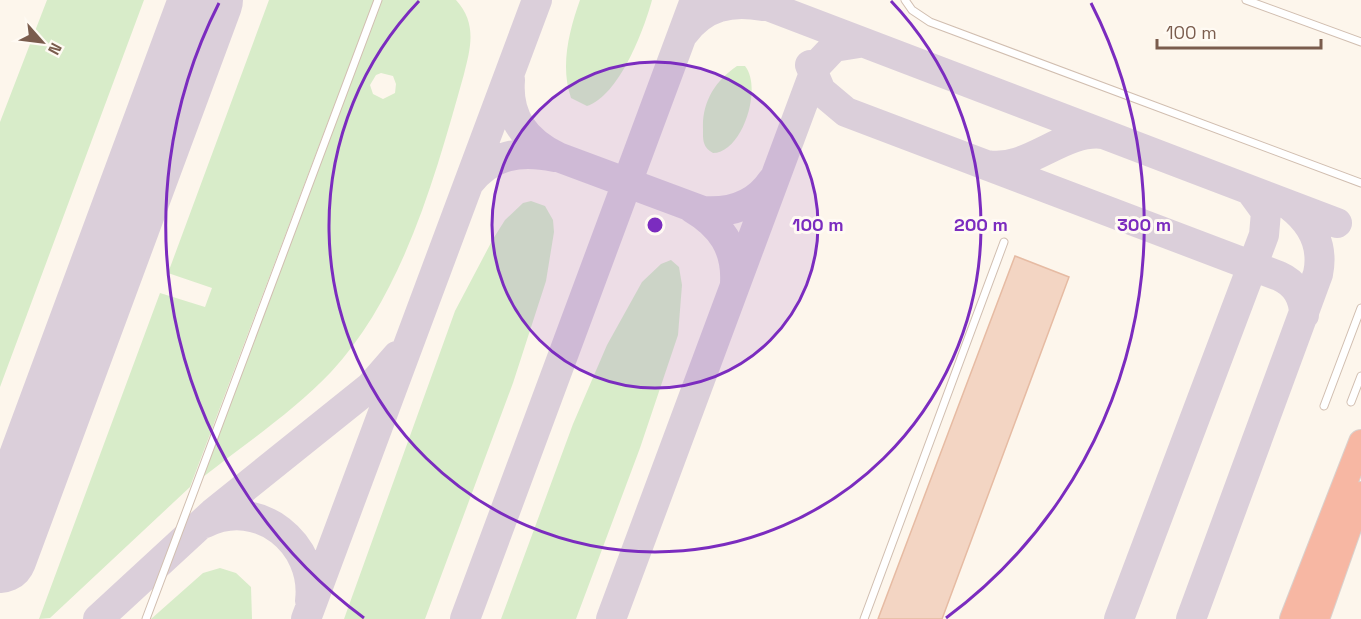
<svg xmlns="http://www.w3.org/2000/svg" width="1361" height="619" font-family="'Space Grotesk',sans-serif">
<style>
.green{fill:#d8ecc9;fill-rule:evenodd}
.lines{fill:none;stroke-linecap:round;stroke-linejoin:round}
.taxiway{stroke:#dbcfda;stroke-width:30}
.runway{stroke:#dbcfda;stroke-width:74}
.building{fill:#f3d5c3;stroke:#e6bba3;stroke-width:1.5}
.lane-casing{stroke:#d1beb0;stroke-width:9}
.highway-casing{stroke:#dad1cd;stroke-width:26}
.lane{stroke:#fff;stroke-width:7}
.highway{stroke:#f7b7a3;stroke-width:24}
.ring{fill:none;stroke:#7b2cbf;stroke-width:3}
.centre{fill:#7b2cbf;stroke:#fffaf3;stroke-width:3}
.ring-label{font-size:18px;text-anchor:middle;font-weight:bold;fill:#7b2cbf;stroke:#fffaf3;stroke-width:6;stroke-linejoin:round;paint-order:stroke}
</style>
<rect width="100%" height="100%" fill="#fdf6ec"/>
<!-- green -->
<path class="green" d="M47,0H144L0,387V122Z
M269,0H374L190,487L50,618L39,619L160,293L205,307L212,288L168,273Z
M382,0H456C477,23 471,47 464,74C436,174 403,295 331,372C293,412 246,443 203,477ZM381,73L393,76L396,84L395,93L383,99L373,94L370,85L376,75Z
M580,0H652C644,30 619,96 587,106L571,98C560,66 569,31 580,0Z
M737,66H745C763,88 742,153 713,153C702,147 703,139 703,129C702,102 715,81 737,66Z
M531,201L545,206L553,220L554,232L546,281L513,383L425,619H344L455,311L493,239L505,220L523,203Z
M671,260L679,267L682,285L678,335L640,448L576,619H501L573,424L607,345L642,282L661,264Z
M220,568L236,573L251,587L252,619H151L203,573Z"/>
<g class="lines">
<!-- taxiway -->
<path class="taxiway" d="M752,0L1337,223
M684,33C704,6 731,0 763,6
M810,65L821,91L846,112L1279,276C1295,283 1304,297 1304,315
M510,80C507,117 525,141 558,157L703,211C731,213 756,205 772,181
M987,165C1029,172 1062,129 1103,134
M469,183C492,154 520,150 555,157
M692,208C721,225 737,248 735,283
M205,523C259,496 317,544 310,601
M98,619L213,513L370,387L397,356
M306,619L537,0
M465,619L695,0
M611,619L817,65L834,47L859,43
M1119,619L1264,235L1266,212L1250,190
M1191,619L1318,274C1324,246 1312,223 1290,206"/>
<!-- runway -->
<path class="runway" d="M0,556L206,0"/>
</g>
<!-- building -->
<path class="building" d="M1015,256L1069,277L942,619H878Z"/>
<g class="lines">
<defs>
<path id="lane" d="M905,0L912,10L930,22L1361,183
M1246,0L1361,42
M1351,402L1361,376
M1324,406L1361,308
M146,619L378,0
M864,619L1004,242"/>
<path id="highway" d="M1292,619L1361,442
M1317,619L1361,494"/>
</defs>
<!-- lane casing -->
<use href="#lane" class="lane-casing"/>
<!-- highway casing -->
<use href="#highway" class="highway-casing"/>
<!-- lane -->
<use href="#lane" class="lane"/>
<!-- highway -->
<use href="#highway" class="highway"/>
</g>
<!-- distance rings -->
<circle cx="655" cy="225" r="163" fill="#7b2cbf" fill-opacity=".12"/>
<g class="ring">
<circle cx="655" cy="225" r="163"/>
<path d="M891 1A326 326 0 1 1 419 1"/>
<path d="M364 618A489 489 0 0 1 219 3M1091 3A489 489 0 0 1 946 618"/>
</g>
<circle cx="655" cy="225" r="9" class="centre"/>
<g class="ring-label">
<text x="818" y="231">100 m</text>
<text x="981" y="231">200 m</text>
<text x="1144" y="231">300 m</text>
</g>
<!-- north arrow -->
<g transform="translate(42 42) rotate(118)" stroke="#fffaf3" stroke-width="4.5" paint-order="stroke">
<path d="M0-4.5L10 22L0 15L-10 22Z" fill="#7a5c4d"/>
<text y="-9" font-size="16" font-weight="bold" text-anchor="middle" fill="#7a5c4d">N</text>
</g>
<!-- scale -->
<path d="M1157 39v9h164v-9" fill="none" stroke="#7a5c4d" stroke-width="3"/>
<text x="1166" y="39" font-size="18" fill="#7a5c4d" stroke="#fffaf3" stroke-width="4.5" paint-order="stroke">100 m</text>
</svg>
